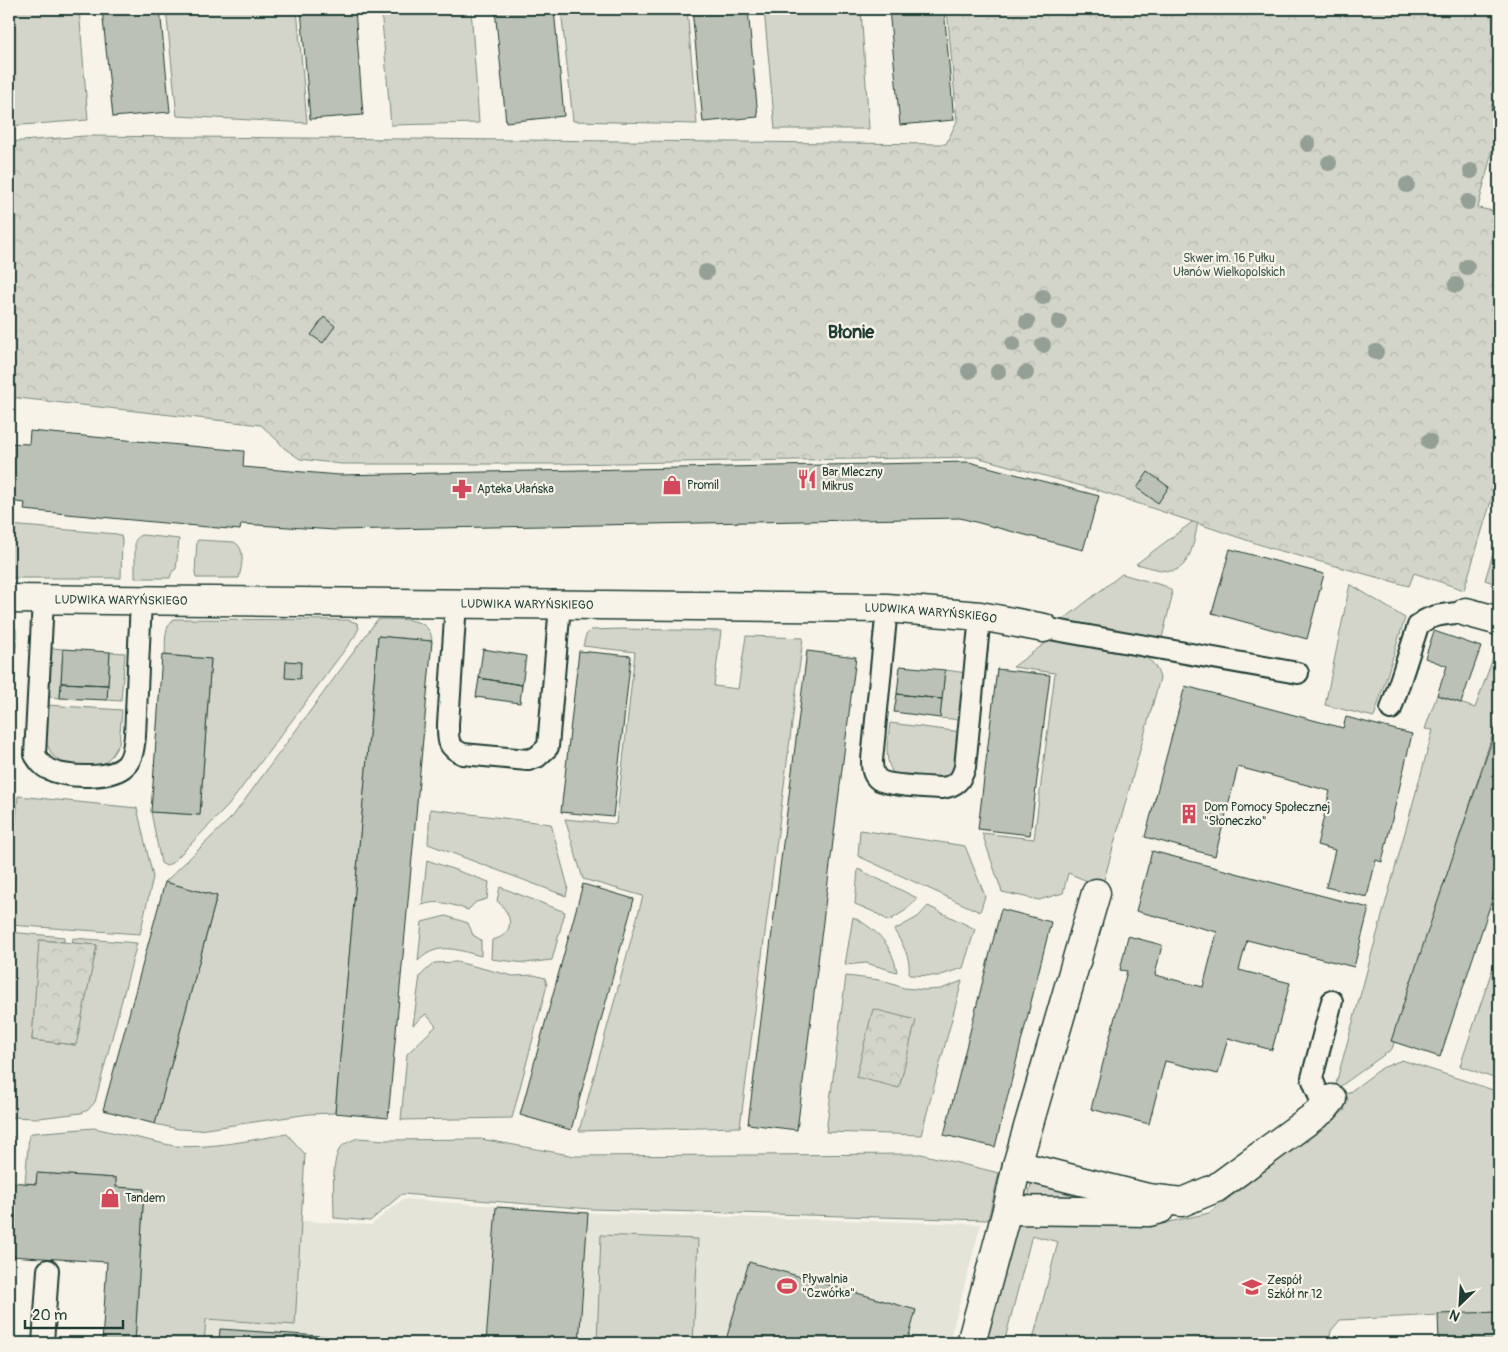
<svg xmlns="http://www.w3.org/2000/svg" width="1508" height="1352" font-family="Pangolin,sans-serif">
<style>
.built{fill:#e5e4d9}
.grass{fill:#d3d5ca;stroke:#79897f}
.park{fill:url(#park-crowns);stroke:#79897f}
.building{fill:#bbc1b6;stroke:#1f3d34}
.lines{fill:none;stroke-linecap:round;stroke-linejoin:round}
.service-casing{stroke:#1f3d34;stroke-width:24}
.minor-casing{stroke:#1f3d34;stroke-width:31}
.service{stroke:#f7f3e8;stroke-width:20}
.minor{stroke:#f7f3e8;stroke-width:28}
.tree{fill:#949f96}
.labels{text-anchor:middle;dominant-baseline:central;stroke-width:4.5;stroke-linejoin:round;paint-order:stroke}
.park-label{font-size:12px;fill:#435b52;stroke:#f7f3e8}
.poi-label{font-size:12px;fill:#1f3d34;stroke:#f7f3e8;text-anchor:start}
.street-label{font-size:12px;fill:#1f3d34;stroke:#f7f3e8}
.district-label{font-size:18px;font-weight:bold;fill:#1f3d34;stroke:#f7f3e8}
</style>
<defs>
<pattern id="park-crowns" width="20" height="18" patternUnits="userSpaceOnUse" patternTransform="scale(1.25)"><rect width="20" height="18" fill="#d3d5ca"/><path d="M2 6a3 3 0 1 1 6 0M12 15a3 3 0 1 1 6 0" fill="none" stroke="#b5b8ae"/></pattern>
</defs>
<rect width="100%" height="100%" fill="#f7f3e8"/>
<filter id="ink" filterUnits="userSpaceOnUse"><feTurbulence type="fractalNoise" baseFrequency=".02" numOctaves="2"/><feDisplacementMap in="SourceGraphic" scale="10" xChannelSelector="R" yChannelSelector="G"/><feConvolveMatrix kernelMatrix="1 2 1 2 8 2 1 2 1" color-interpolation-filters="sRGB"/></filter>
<g filter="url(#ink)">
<!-- built -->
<path class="built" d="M403,1199L588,1213L981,1224L949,1343H135L143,1211L371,1225Z"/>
<!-- grass -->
<path class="grass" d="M9,9H79L88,120L9,126Z
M166,9H297L307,123L177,116Z
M381,9H471L479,123L391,125Z
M561,9H687L697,124L573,121Z
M764,9H861L869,129H775Z
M1199,517C1195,534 1192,573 1168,571C1157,570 1146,566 1136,564Z
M9,525L117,534L121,536L122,540L121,578H9Z
M1499,534V585L1485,580Z
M142,535L179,539L176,569L172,572L170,578H135V541L139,536Z
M198,540L234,542C247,549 241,567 239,578H196L195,572L197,541Z
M1122,574L1165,586L1171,590L1172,597L1162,638L1063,620Z
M1350,584L1405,618L1374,717L1325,705Z
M174,619L348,620L357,623L359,628L355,636L228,806L173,862L166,866L161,863L151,812L200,815L211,659L165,655C166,643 163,627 174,619Z
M382,619C400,620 431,616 432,641L378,636L335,1113L309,1114L199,1130L178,1129L155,1124L217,896L165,882L233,816L377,620Z
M9,622L16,629V642L9,641Z
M622,629L721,631L714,686L738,689L746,636L803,638L740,1127L579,1131L643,896L583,879L565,819L616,824L635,652L583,646L586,635L591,630Z
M1051,639C1074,643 1131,647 1148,659C1155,664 1158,671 1160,678L1104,880L1097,885L1068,873L1063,893L1039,900L1002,892L982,833L1034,839L1055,673L1013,667Z
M52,648L63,649L60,698L49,697Z
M110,652L125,653L121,701L107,700Z
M1493,658L1499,660V714L1392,1049L1334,1091L1433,730L1425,729L1437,695L1475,708Z
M945,670L967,673L962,720L940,718Z
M47,705L122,710L119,744L113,754L105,763L93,769L65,765L53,756L47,745L46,734Z
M890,723L962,732L954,772L944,779L894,774C883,760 888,741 890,723Z
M18,796L137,808L153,877L140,934L9,925V895Z
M430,809L551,824L568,887L566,896L428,844Z
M860,830L965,846L985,896L980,912L858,856Z
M427,860L489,882L487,899L476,902L468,910C453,905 438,899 422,905Z
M858,869L917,898L906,910L889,921L874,912L855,904Z
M500,887L565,912L552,960L525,963L491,959L492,940C516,935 513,914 497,901Z
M928,906L975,929L963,968L938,976L909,975C911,957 903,945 894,930L918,917Z
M446,916L468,923L473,935L481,940V956C457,950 438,941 418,961L422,922Z
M853,917C877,930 892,944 897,972L866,963L845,965Z
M9,932L64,937V942L40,940L32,1040L75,1045L97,945L72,943L73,938L137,943L95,1102L88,1110L81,1113L39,1118L9,1117Z
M1499,949V1080L1460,1066Z
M457,962L513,976L534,975L545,978L547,985L512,1118L401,1120L407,1054L436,1026L426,1014L413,1025L420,976L434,963Z
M846,976L880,980L904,988L926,990L941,989L962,981L921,1135L826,1132Z
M1402,1060L1499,1092V1312L1340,1320L1331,1331L1329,1343H1032L1058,1242L1032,1235L1004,1343H986L1016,1230L1019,1225L1025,1220L1160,1224L1209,1213L1345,1110L1339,1100L1382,1068Z
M94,1128L174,1146C212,1149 250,1140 287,1134L305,1154L295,1325L206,1319L204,1343H135L144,1189L116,1187V1178L37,1173L36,1184L25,1183L29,1135L32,1133Z
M9,1134L14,1137L11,1182H9Z
M358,1138L385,1140L481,1139L575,1156L921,1154L999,1173L988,1220L591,1209L402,1194L370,1221L334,1218C334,1201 331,1164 339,1150C343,1143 351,1141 358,1138Z
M1035,1183L1120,1201L1027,1202L1031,1184Z
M601,1235L698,1239L693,1343H597Z"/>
<!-- park -->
<path class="park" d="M947,9H1499V88L1491,110L1499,113V128L1495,139L1478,208L1499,212V475L1464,590L1414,573L1409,586L1270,548L1107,493L976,457L557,464H341L300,459L284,448L279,442L261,425L9,397V142L85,136L946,144L957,121Z
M39,940L97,945L76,1045L32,1040Z
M873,1009L916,1020L899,1088L856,1077Z"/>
<!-- building -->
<path class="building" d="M102,9H160L170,112L113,117Z
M301,9H355L363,115L310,119Z
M495,9H554L564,116L506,122Z
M692,9H748L758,117L703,122Z
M889,9H944L954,120L900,125Z
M1499,88V113L1491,110Z
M1499,128V141L1495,139Z
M324,317L335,326L323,343L311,335Z
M30,431L244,451L243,467L339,475L969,462L1099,496L1083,550L960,518L335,530L241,524L240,530L24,510L25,503L9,501V443L29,444Z
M1148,472L1169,487L1158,503L1137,488Z
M1230,549L1324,574L1307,639L1212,613Z
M1434,631L1481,647L1461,703L1437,695L1447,666L1425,658Z
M378,636L432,641L388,1118L335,1113Z
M9,641L16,642L9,727Z
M63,649L110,652L108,685L61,683Z
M483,649L526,656L522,685L479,678Z
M579,651L631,656L613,817L561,812Z
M807,651L856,657L797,1130L748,1124Z
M162,655L211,659L200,815L151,812Z
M286,661L301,662L300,679L285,678Z
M900,666L945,670L942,699L897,694Z
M997,669L1050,675L1030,835L978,829Z
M479,678L522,685L520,703L476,697Z
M61,683L108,685L107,700L60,698Z
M1185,686L1343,728L1346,717L1412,734L1382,862L1376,860L1367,897L1326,887L1335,850L1317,845L1330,791L1238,767L1215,856L1145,837Z
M897,694L942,699L940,718L894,712Z
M1499,719V879L1440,1057L1391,1041Z
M1152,851L1369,908L1354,967L1247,940L1239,970L1290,983L1272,1050L1228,1038L1218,1074L1165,1061L1149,1124L1091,1109L1127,971L1120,970L1128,936L1162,945L1155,975L1203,987L1217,932L1136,911Z
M165,882L217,896L155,1124L103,1110Z
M583,884L634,899L571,1130L520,1115Z
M1001,909L1051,922L995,1147L944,1135Z
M37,1173L116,1178V1187L144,1189L135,1343H102L107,1262L9,1256V1182L36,1184Z
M496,1207L588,1213L579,1343H486Z
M749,1262L916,1310L907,1343H725Z
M1499,1312V1343H1439L1438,1314Z
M220,1329L419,1343H219Z"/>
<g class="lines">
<defs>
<path id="service" d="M43,600L35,755C39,761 42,766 48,769C65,778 112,780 126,765C133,758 134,745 135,736L141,600
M456,603L448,724C448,741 447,747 463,754L528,760L537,757L548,747L560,605
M887,608L872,760C872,767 872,774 878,779C886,786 929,787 942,788C956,786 961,781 965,767L980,616
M1044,628L1298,673
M1391,709L1418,626C1428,614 1450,614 1466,612
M1324,1109L1312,1078L1332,1001
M43,1343L48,1270"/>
<g id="minor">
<path id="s1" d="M9,599L887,608L980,616L1044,628"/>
<path d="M1466,612L1499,621"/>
<path d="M1017,1165L1148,1198L1182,1202L1216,1188L1324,1109L1332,1099"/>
<path d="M1007,1210L1149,1212L1160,1209"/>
<path d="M971,1343L1007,1210L1017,1165L1096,893"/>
</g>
</defs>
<!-- service casing -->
<use href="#service" class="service-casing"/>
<!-- minor casing -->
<use href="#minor" class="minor-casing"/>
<!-- service -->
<use href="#service" class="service"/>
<!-- minor -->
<use href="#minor" class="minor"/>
</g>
<!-- trees -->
<g class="tree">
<circle cx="1308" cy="144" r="8"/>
<circle cx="1329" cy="163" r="8"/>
<circle cx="1471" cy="171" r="8"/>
<circle cx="1407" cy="185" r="8"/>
<circle cx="1468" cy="202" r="8"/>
<circle cx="1467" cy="267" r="8"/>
<circle cx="706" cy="272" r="8"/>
<circle cx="1456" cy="285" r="8"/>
<circle cx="1043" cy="297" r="8"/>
<circle cx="1027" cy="322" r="8"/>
<circle cx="1059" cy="322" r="8"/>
<circle cx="1013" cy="344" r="8"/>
<circle cx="1043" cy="345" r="8"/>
<circle cx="1376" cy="352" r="8"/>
<circle cx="969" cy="371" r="8"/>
<circle cx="998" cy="372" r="8"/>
<circle cx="1026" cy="373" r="8"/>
<circle cx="1429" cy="441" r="8"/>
</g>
</g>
<!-- icons -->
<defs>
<symbol id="restaurant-bare" viewBox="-9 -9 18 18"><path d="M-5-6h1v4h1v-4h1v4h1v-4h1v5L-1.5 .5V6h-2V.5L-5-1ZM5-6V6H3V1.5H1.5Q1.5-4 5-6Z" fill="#d1495b" stroke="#f7f3e8" stroke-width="2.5" paint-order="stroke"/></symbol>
<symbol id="shop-bare" viewBox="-9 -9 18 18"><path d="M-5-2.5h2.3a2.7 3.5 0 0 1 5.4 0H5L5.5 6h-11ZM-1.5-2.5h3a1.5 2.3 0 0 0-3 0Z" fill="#d1495b" stroke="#f7f3e8" stroke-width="2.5" paint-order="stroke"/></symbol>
<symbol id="pharmacy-bare" viewBox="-9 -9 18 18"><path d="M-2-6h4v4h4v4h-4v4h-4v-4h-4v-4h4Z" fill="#d1495b" stroke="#f7f3e8" stroke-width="2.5" paint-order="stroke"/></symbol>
<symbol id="building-bare" viewBox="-9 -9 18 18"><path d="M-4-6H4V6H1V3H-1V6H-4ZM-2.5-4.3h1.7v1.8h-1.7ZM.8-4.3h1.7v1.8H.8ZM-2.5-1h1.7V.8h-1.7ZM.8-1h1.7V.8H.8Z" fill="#d1495b" stroke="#f7f3e8" stroke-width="2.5" paint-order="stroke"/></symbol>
<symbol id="stadium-bare" viewBox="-9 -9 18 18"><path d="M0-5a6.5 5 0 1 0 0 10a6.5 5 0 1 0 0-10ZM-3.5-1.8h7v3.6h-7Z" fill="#d1495b" stroke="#f7f3e8" stroke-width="2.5" paint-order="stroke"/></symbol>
<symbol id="university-bare" viewBox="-9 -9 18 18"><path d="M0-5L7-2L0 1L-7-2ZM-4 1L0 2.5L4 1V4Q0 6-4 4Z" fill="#d1495b" stroke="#f7f3e8" stroke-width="2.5" paint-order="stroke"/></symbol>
</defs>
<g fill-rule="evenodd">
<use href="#restaurant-bare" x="793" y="465" width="28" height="28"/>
<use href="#shop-bare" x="658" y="471" width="28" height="28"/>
<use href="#pharmacy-bare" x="448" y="475" width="28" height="28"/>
<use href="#building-bare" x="1175" y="800" width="28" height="28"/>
<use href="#shop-bare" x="96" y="1184" width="28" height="28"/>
<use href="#stadium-bare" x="773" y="1272" width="28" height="28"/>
<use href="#university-bare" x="1238" y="1273" width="28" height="28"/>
</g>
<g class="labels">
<!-- park labels -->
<g class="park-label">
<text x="1229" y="258">Skwer im. 16 Pułku<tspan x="1229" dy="14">Ułanów Wielkopolskich</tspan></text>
</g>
<!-- poi labels -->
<g class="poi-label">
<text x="822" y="472">Bar Mleczny<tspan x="822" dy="14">Mikrus</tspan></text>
<text x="687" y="485">Promil</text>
<text x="477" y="489">Apteka Ułańska</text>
<text x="1204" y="807">Dom Pomocy Społecznej<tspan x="1204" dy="14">"Słoneczko"</tspan></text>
<text x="125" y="1198">Tandem</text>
<text x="802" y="1279">Pływalnia<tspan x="802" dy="14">"Czwórka"</tspan></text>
<text x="1267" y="1280">Zespół<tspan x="1267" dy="14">Szkół nr 12</tspan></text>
</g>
<!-- street labels -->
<g class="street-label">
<text stroke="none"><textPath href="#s1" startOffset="112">LUDWIKA WARYŃSKIEGO</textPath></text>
<text stroke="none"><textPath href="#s1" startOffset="518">LUDWIKA WARYŃSKIEGO</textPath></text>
<text stroke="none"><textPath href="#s1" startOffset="922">LUDWIKA WARYŃSKIEGO</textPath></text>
</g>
<!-- district labels -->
<g class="district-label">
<text x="851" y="332">Błonie</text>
</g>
</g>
<!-- margin -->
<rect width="1508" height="1352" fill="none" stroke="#f7f3e8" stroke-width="30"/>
<rect x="15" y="15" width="1478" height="1322" fill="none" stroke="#1f3d34" stroke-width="2" filter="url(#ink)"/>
<!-- north arrow -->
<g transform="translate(1460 1304) rotate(205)" stroke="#f7f3e8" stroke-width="4" paint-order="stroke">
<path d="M0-4L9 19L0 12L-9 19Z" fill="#1f3d34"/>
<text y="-8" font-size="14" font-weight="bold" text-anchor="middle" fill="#1f3d34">N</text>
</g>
<!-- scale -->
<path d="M25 1320v8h98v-8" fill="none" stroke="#1f3d34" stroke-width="2.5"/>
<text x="32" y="1320" font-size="15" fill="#1f3d34" stroke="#f7f3e8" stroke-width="4" paint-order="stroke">20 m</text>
</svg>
